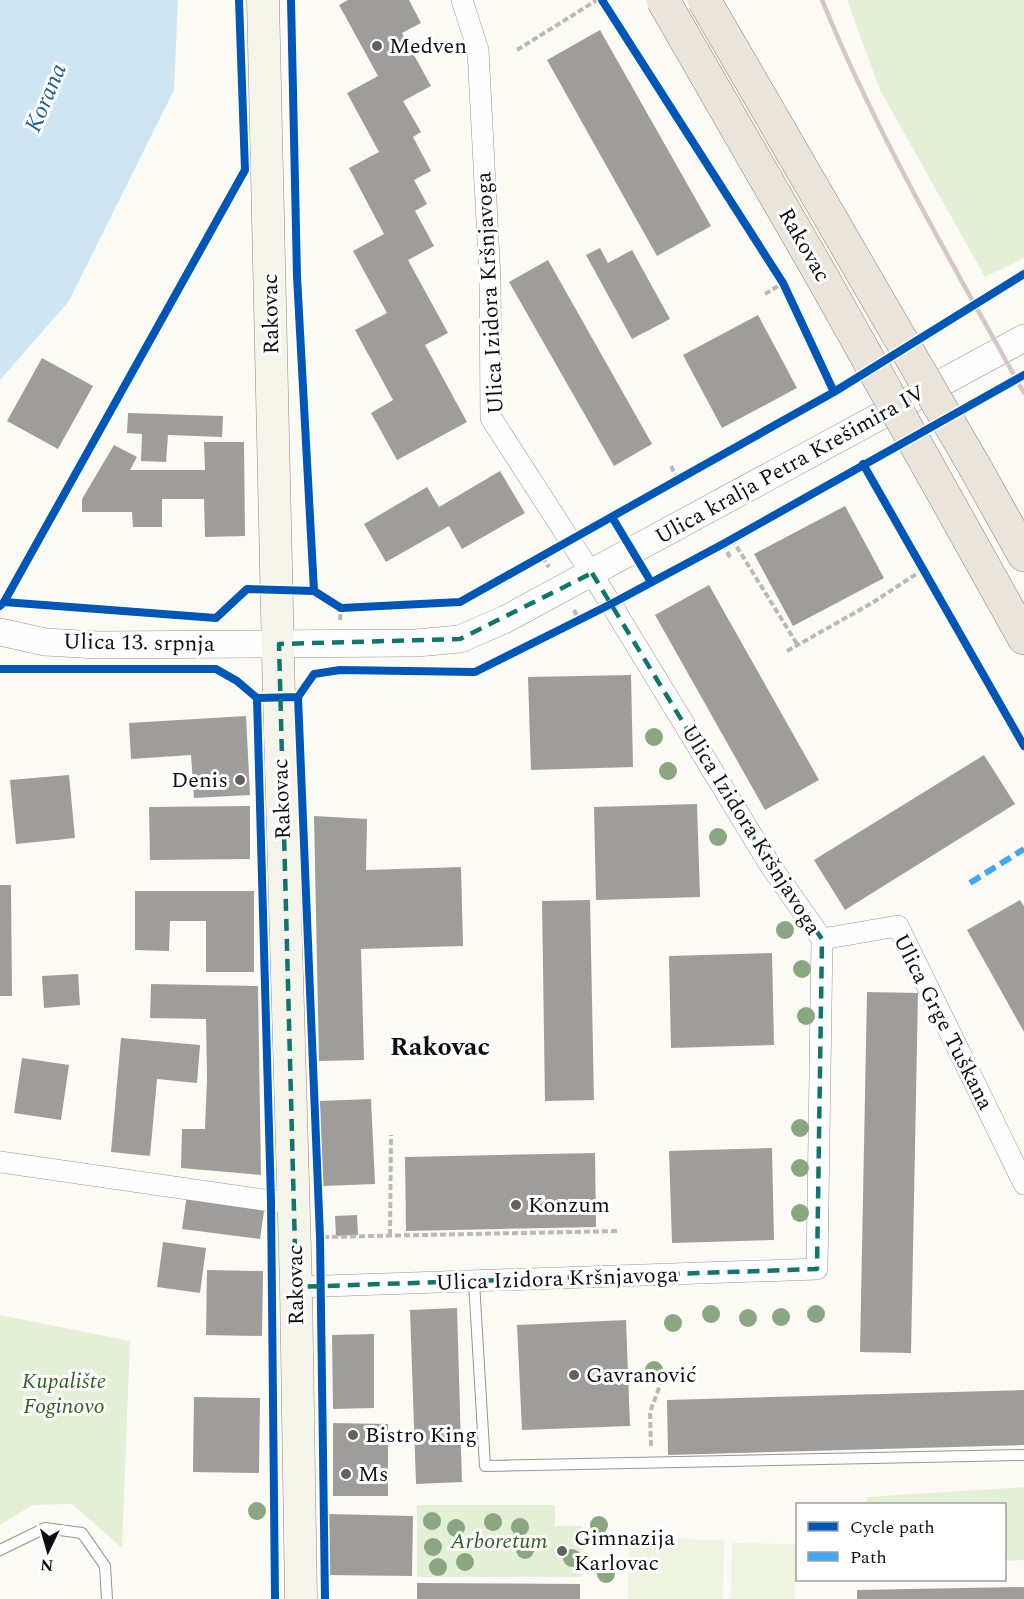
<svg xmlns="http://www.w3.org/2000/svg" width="1024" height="1599" font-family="Spectral,serif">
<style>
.green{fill:#e4f0d6}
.pitch{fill:#eef4e0}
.water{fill:#cee5f3}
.building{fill:#9f9d9a}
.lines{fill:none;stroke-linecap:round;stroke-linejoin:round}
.service-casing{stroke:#959593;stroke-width:12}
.minor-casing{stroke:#959593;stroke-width:22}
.tertiary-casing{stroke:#959593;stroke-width:28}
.secondary-casing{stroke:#8c8b89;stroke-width:33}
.trunk-casing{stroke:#838280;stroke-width:34}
.path{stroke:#b9b9b8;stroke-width:4;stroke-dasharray:6 3;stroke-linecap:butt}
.service{stroke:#fefefe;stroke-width:10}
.minor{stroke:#fefefe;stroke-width:21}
.tertiary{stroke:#fefefe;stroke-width:27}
.secondary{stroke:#f5f4eb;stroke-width:32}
.trunk{stroke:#eae4da;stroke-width:33}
.rail{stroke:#d6c7c6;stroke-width:4.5}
.trunk-bridge-casing{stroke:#838280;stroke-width:34;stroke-linecap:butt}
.trunk-bridge{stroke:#eae4da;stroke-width:33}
.quiet{stroke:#3fa9f5;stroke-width:6;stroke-dasharray:12 6;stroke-linecap:butt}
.cycleway-casing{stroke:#fff;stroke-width:11}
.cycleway{stroke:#0057b8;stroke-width:8}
.tree{fill:#8ba782}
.marked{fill:none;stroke:#0f766e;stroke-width:4.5;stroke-dasharray:12 8;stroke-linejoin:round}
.poi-dot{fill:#626160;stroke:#fff;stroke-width:2}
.labels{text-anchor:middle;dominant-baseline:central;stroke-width:6;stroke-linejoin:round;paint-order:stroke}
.poi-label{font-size:22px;fill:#0f0f0f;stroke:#fff;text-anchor:start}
.street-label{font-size:22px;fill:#0f0f0f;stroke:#fff}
.park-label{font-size:22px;font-style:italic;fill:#2f6323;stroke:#fff}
.water-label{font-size:24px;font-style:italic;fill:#206299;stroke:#fff}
.quarter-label{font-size:26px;font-weight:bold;fill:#0f0f0f;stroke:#fff}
</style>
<rect width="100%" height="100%" fill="#fbfaf5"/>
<!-- green -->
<path class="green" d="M847,0H1024V258L985,277L880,90Z
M0,1315L130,1341L122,1548L72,1504L32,1505L0,1525Z
M1024,1487V1560L1005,1561L1004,1504H867V1497Z
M417,1505H555V1526H582V1577H417Z"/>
<!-- pitch -->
<path class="pitch" d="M629,1538L724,1540L723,1599H628Z
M732,1543L796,1544L795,1599H731Z"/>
<!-- water -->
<path class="water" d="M0,0H178L174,90L69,301L0,380Z"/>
<!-- building -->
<path class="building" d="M348,0H409L421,23L402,33L431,86L403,101L421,132L413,137L431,171L414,180L427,204L415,211L434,246L408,260L448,333L425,345L467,422L397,460L371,413L393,400L355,330L387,313L353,251L384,234L349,168L379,152L347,93L378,76L339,5Z
M600,30L711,226L657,256L547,60Z
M600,248L608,263L632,250L670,319L632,339L586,255Z
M548,260L652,444L614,466L509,282Z
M758,315L797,388L722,428L683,355Z
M42,358L93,386L58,449L7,421Z
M128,413L223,416L222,437L168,435L166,462L141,461L142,434L127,433Z
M204,442H244L245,536L205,537L204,499H162V527H133L132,512H82V499L114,445L137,457L130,470H205Z
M500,471L525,513L462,549L449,526L386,562L364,524L427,487L439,507Z
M845,506L884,578L793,626L754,554Z
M709,585L819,780L765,810L655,615Z
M631,675L633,767L531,770L528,677Z
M246,716L250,795L194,798L191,755L131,759L129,723Z
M984,755L1015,804L845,910L814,860Z
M69,775L75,838L16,844L10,780Z
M697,804L700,897L596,900L594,807Z
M250,806V859L150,860L149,807Z
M314,816L367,819L366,870L461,867L463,946L361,949L364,1060L319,1061Z
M0,885H11L12,996H0Z
M135,891H254V972H206V921H170L169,951L135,950Z
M590,900L594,1100L545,1101L542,901Z
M1020,900L1024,906V1032L967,930Z
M772,953L774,1045L671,1048L669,956Z
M78,974L80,1005L44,1008L42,976Z
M151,984L258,986L261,1175L181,1168L182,1129H205L207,1079L206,1019L150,1018Z
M867,992L918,993L911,1353L860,1352Z
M121,1038L200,1045L197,1083L157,1079L150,1156L111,1152Z
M22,1058L69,1065L61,1120L14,1113Z
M371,1099L375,1184L323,1186L319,1101Z
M772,1148L774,1240L672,1243L669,1151Z
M595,1153L596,1227L406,1231L405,1157Z
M187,1194L265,1204L260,1239L182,1229Z
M357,1215L358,1235L336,1236L335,1216Z
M163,1242L206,1248L200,1293L157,1287Z
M207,1270L263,1271L262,1336L206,1335Z
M457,1308L462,1482L416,1484L410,1310Z
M626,1320L630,1426L522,1430L517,1325Z
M374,1334V1408L333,1409L332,1335Z
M1024,1390V1445L668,1455L667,1400Z
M194,1397L260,1398L259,1473L193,1472Z
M333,1423L388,1424V1496H333Z
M328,1514L413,1516L412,1576L327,1575Z
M417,1583L580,1584V1599H417Z
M1024,1587V1599H857V1590Z"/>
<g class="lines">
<defs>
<path id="service" d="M474,1282L485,1466L1024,1455
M0,1550L45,1528L82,1533L105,1566L107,1599"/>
<path id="minor" d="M822,939L898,926L1024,1184
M0,1162L271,1201L294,1202
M296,1287L817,1269L822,939L770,865L611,604L491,418L490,279L478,50L462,0"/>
<path id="tertiary" d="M0,632L45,642L98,645L416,643L460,639L506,619L1024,338"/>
<path id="secondary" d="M263,0L279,697L296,1287L301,1599"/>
<path id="trunk" d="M976,469L1024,555
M942,491L1024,638"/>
</defs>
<!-- service casing -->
<use href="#service" class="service-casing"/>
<!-- minor casing -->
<use href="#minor" class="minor-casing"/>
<!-- tertiary casing -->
<use href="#tertiary" class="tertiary-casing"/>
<!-- secondary casing -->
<use href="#secondary" class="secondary-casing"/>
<!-- trunk casing -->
<use href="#trunk" class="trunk-casing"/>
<!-- path -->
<path class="path" d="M517,50L597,0
M765,294L783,283
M303,376L314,591
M671,466L678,480
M612,517L620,530
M732,539L797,644
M723,544L731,559
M542,557L549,567
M645,573L651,582
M574,610L579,620
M340,620L341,608
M787,651L872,603L924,569
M390,1235L391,1135
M323,1237L620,1231
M651,1446L650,1412L665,1372"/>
<!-- service -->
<use href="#service" class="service"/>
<!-- minor -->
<use href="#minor" class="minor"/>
<!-- tertiary -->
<use href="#tertiary" class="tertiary"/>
<!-- secondary -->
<use href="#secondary" class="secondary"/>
<!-- trunk -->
<use href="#trunk" class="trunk"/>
<!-- rail -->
<path class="rail" d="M822,0C877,135 953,265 1024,393"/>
<defs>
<path id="trunk-bridge" d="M663,0L821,275L942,491
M704,0L976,469"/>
</defs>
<!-- trunk-bridge casing -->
<use href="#trunk-bridge" class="trunk-bridge-casing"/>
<!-- trunk-bridge -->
<use href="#trunk-bridge" class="trunk-bridge"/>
<!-- quiet -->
<path class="quiet" d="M970,883L1024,849"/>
<defs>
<path id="cycleway" d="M291,0L297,276L314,591
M602,0L783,283L834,392
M863,464L1024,746
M612,517L651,582
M4,602L245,170L239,0
M0,606L4,602L216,618L247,589L314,591L341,608L460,602L834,392L1024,274
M0,669H216L237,681L257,698L298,697L314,674L340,670L475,672L611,604L723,544L1024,375
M298,697L320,1237L325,1599
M257,698L271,1201L275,1599"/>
</defs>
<!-- cycleway casing -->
<use href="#cycleway" class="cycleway-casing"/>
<!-- cycleway -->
<use href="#cycleway" class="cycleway"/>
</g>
<!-- trees -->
<g class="tree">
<circle cx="654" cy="737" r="9"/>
<circle cx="668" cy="771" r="9"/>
<circle cx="718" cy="837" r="9"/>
<circle cx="785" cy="930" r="9"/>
<circle cx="802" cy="969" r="9"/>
<circle cx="806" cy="1016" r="9"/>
<circle cx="800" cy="1128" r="9"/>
<circle cx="800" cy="1168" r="9"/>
<circle cx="800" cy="1213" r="9"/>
<circle cx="711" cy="1314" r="9"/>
<circle cx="816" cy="1314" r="9"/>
<circle cx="781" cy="1317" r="9"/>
<circle cx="748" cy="1318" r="9"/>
<circle cx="673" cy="1323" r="9"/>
<circle cx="654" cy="1370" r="9"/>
<circle cx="257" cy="1511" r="9"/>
<circle cx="432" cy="1521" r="9"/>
<circle cx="493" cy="1522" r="9"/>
<circle cx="599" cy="1525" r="9"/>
<circle cx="520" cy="1527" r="9"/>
<circle cx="456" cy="1528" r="9"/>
<circle cx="433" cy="1547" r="9"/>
<circle cx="525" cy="1550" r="9"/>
<circle cx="572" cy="1558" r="9"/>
<circle cx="465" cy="1562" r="9"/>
<circle cx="438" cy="1567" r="9"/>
<circle cx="606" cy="1574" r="9"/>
</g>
<!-- marked area -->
<path class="marked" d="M592,573L770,865L822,939L817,1269L296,1287L279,644L460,639Z"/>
<!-- markers -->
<g class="poi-dot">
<circle cx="377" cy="46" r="6"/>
<circle cx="240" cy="780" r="6"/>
<circle cx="516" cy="1205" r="6"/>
<circle cx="574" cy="1375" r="6"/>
<circle cx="353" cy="1435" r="6"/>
<circle cx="346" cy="1474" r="6"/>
<circle cx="562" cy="1551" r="6"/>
</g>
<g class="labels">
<!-- poi labels -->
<g class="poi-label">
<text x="389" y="46">Medven</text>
<text x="228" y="780" text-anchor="end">Denis</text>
<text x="528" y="1205">Konzum</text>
<text x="586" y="1375">Gavranović</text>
<text x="365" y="1435">Bistro King</text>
<text x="358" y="1474">Ms</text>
<text x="574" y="1538">Gimnazija<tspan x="574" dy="25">Karlovac</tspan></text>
</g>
<!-- street labels -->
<g class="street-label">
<text transform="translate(804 245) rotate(60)">Rakovac</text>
<text transform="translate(490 293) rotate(-93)">Ulica Izidora Kršnjavoga</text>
<text transform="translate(271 314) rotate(-91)">Rakovac</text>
<text transform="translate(790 465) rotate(-29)">Ulica kralja Petra Krešimira IV</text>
<text transform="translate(139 643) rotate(1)">Ulica 13. srpnja</text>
<text transform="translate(282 799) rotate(-92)">Rakovac</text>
<text transform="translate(751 830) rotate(58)">Ulica Izidora Kršnjavoga</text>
<text transform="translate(943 1022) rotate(63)">Ulica Grge Tuškana</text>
<text transform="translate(557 1279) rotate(-2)">Ulica Izidora Kršnjavoga</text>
<text transform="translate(296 1285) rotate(-91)">Rakovac</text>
</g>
<!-- park labels -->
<g class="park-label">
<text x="64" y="1381">Kupalište<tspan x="64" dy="25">Foginovo</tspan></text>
<text x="499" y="1541">Arboretum</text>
</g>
<!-- water labels -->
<g class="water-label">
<text transform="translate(46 98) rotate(-67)">Korana</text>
</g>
<!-- quarter labels -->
<g class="quarter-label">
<text x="440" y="1047">Rakovac</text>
</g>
</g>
<!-- legend -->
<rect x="796" y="1503" width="210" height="78" fill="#ffffff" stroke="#9f9f9f" stroke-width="1.5"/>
<rect x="808" y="1522" width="30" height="9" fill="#0057b8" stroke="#9f9f9f" stroke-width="1.5"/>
<text x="850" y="1533" font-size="18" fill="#0f0f0f">Cycle path</text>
<rect x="808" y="1552" width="30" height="9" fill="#3fa9f5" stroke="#9f9f9f" stroke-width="1.5"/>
<text x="850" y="1563" font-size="18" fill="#0f0f0f">Path</text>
<!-- north arrow -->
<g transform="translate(48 1551) rotate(185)" stroke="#ffffff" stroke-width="4.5" paint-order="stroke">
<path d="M0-4.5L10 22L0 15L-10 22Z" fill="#0f0f0f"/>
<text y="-9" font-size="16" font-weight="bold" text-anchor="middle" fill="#0f0f0f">N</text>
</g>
</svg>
